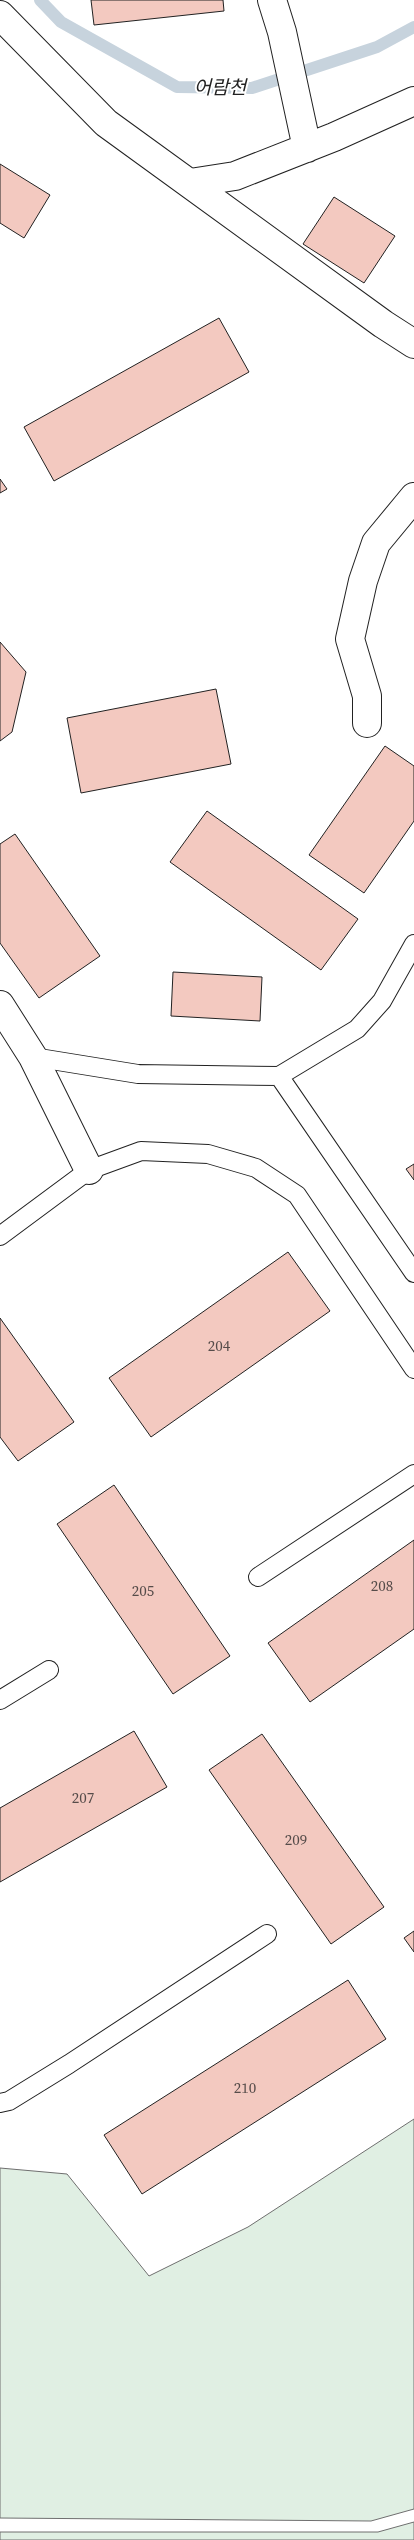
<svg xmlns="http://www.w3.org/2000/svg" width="414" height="2540" font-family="'Source Serif 4','Noto Sans KR',serif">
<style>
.green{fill:#e0efe3;stroke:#6f6f6f}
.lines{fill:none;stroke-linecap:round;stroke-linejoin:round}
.stream{stroke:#c7d3dd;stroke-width:12}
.building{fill:#f3c9c0;stroke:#222}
.service-casing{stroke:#222;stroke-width:20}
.minor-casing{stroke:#222;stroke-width:30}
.service{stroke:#fff;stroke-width:18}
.minor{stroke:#fff;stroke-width:28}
.labels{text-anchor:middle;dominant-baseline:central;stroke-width:4;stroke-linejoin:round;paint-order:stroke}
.number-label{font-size:15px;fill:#564c4a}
.water-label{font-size:19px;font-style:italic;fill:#222;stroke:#fff}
</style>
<rect width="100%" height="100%" fill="#fff"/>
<!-- green -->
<path class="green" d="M414,2119V2509L371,2521L0,2518V2168L67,2174L149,2276L248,2227Z
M414,2522V2540H0V2532H378Z"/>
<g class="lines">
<!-- stream -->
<path class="stream" d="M40,0L61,22L177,87L252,88L377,47L414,27"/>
</g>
<!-- building -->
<path class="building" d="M91,0H223L224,11L94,25Z
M0,164L50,195L24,238L0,223Z
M334,197L395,236L364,283L303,244Z
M219,318L249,372L54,481L24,427Z
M0,479L7,489L0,493Z
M0,642L26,672L12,732L0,741Z
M216,689L231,764L81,793L67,718Z
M385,746L414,766V821L364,893L309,855Z
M207,811L358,919L321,970L170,862Z
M15,834L100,956L39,998L0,943V844Z
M173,972L262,977L260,1021L171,1016Z
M414,1164V1180L406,1169Z
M288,1252L330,1311L151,1437L109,1378Z
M0,1318L74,1422L18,1461L0,1437Z
M114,1485L230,1656L173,1694L57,1524Z
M414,1540V1629L310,1702L268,1643Z
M134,1731L167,1787L0,1882V1808Z
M262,1734L384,1907L331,1944L209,1770Z
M414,1931V1952L404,1938Z
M348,1980L386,2039L142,2194L104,2135Z"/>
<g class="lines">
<defs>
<path id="service" d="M33,1057L138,1074L279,1076L357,1029L382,1001L414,944
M279,1076L414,1273
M0,1236L89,1170L141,1151L208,1154L256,1168L297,1195L414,1369
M258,1577L414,1474
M0,1700L49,1670
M0,2103L9,2101L69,2064L267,1934"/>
<path id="minor" d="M272,0L282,32L307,148
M0,15L106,123L383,324L414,344
M190,183L235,176L334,137L414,101
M367,723V696L350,639L363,581L376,543L414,497
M0,1005L33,1057L89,1170"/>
</defs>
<!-- service casing -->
<use href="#service" class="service-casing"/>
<!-- minor casing -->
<use href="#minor" class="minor-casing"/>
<!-- service -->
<use href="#service" class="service"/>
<!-- minor -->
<use href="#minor" class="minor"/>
</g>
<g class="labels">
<!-- number labels -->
<g class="number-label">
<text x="219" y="1345">204</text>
<text x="382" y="1585">208</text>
<text x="143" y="1590">205</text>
<text x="83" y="1797">207</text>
<text x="296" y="1839">209</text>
<text x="245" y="2087">210</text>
</g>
<!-- water labels -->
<g class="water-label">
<text x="220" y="87">어람천</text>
</g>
</g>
</svg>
